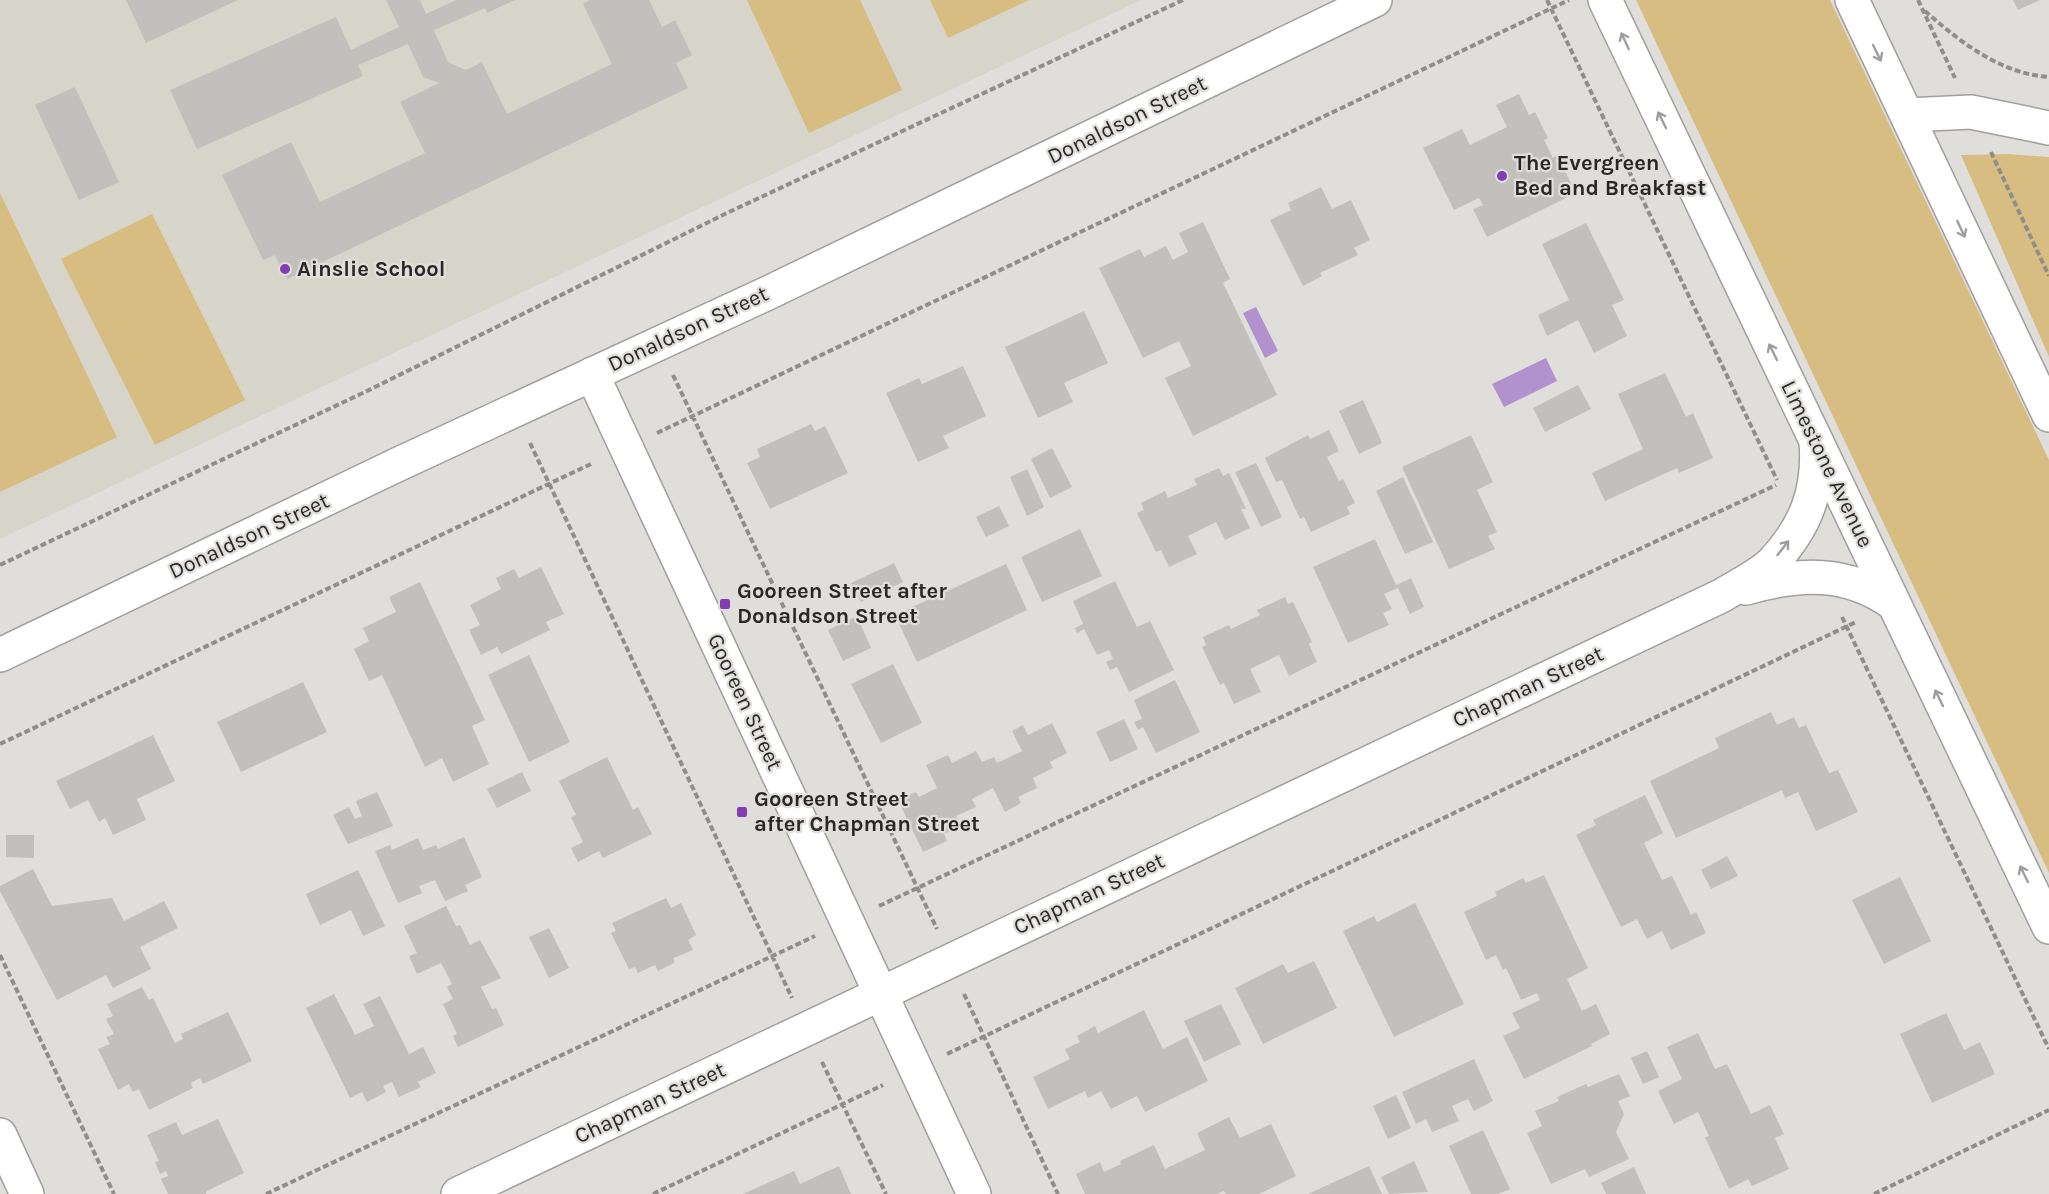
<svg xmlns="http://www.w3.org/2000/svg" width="2049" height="1194" font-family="Karla,sans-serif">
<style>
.built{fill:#d7d4c9}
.green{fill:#d8bd83}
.water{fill:#b192cd}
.building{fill:#c1c0bd}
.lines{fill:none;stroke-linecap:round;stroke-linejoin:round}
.street-casing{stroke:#a19f9c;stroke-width:36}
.secondary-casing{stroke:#a19f9c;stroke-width:36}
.path{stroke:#908e8c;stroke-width:4;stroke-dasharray:6 3;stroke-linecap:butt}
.street{stroke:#fff;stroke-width:33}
.secondary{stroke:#fff;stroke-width:33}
.oneway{stroke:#9f9e9e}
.poi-dot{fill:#813db1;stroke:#e0dedb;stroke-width:2}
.labels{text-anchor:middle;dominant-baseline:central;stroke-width:4.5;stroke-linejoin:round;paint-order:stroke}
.street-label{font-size:22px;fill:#292827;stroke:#e0dedb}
.poi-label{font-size:22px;font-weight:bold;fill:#292827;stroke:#e0dedb;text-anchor:start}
</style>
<rect width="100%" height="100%" fill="#e0dedb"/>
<!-- built -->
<path class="built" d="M0,0H1141L0,539Z"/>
<!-- green -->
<path class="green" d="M747,0H860L902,90L809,133Z
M930,0H1029L948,38Z
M1636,0H1830L2049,460V873Z
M2008,154L2049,157V357L1961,155Z
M0,193L117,437L0,492Z
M152,214L245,400L155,445L61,259Z"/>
<!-- water -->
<path class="water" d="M1256,307L1278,351L1265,358L1243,313Z
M1546,358L1557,381L1504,407L1492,384Z"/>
<!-- building -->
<path class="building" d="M126,0H238L146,43Z
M386,0H420L426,14L456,0H515L487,13L485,8L434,30L448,62L466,70L482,62L507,114L612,64L583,4L590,0H649L662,27L675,20L692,55L676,63L688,88L287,279L275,255L263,260L222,175L291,142L320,202L425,153L400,102L439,83L423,77L408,44L358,65L363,76L197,149L170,90L336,17L351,50L399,27Z
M2013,0H2040L2018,10Z
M75,87L119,182L79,200L35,105Z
M1519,94L1529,115L1535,112L1548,138L1544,140L1553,158L1557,155L1576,193L1487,237L1473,209L1483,205L1479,198L1454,210L1423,148L1462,129L1470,145L1507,127L1496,105Z
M1321,187L1332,209L1351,200L1370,240L1354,248L1358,255L1320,273L1322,276L1303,286L1270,220L1291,210L1288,203Z
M1203,222L1230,279L1223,283L1277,395L1193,436L1165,378L1191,366L1179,341L1143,358L1099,268L1140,249L1144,257L1166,246L1173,260L1188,252L1179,233Z
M1586,223L1624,300L1612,305L1627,336L1594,353L1578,320L1547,336L1538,315L1569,300L1542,244Z
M1084,311L1108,363L1064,383L1073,402L1038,418L1005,347Z
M963,366L986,416L943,436L949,448L918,462L886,393L919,378L922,384Z
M1665,373L1686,417L1693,413L1713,458L1679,473L1677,468L1605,501L1592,473L1643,449L1618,394Z
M1578,385L1591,409L1545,432L1533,408Z
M1363,400L1382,443L1359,454L1339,411Z
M811,424L815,431L825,426L848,473L770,509L747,463L760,457L757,449Z
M1329,430L1339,451L1327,457L1339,481L1343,479L1355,503L1347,507L1350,514L1311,532L1304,517L1300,519L1282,480L1276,482L1265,458L1308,435L1310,439Z
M1471,435L1493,482L1477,490L1497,532L1488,536L1495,549L1449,569L1402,467Z
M1052,448L1072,487L1050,498L1031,459Z
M1256,463L1282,517L1261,527L1235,472Z
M1219,468L1223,476L1229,473L1246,509H1241L1250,528L1225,540L1216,522L1188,536L1197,554L1169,567L1161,550L1156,552L1137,513L1144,510L1141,503L1165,491L1168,498L1197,485L1194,479Z
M1027,469L1044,507L1027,516L1010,477Z
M1403,477L1433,542L1405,554L1376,491Z
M999,506L1009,526L986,537L976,517Z
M1080,529L1102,576L1042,602L1021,557Z
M1375,539L1396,585L1411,578L1424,607L1410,614L1398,588L1384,594L1392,609L1383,613L1389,625L1348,643L1313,567Z
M894,563L903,582L861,602L851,583Z
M1006,564L1027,610L917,662L895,615Z
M541,567L564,614L546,622L550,630L501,654L497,647L481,655L469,630L480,625L470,605L501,589L496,578L514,569L519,578Z
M1115,581L1137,627L1150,621L1174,670L1129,692L1117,667L1110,670L1106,662L1113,659L1109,650L1097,655L1084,629L1077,633L1075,628L1083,624L1073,601Z
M420,582L485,720L472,726L489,764L453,782L442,758L425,767L382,675L369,681L354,649L369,641L363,628L396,612L389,597Z
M1285,597L1288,604L1293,602L1312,642L1309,644L1317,662L1289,676L1279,655L1250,669L1261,692L1234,704L1224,683L1220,685L1202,647L1206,645L1203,637L1229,625L1231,629L1260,615L1257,610Z
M857,616L871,648L843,661L828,630Z
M529,655L570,742L529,762L488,675Z
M893,664L922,723L881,743L851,684Z
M1175,680L1200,732L1156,753L1143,727L1138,730L1134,722L1142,719L1134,700Z
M303,682L327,732L241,772L217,722Z
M1771,712L1777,725L1794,717L1799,728L1806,725L1829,773L1838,770L1858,812L1816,831L1798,792L1785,798L1782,790L1676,838L1650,781L1719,748L1715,738Z
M1124,719L1138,749L1110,762L1096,732Z
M1052,723L1067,753L1050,762L1053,768L1033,778L1037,788L1018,797L1021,803L1005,812L993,788L972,799L976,807L956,816L962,826L944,834L947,841L923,852L898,800L916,792L919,797L937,788L926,765L948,755L952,763L976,751L982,762L994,757L997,763L1022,751L1012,731L1023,725L1028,735Z
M153,735L175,781L137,799L146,820L113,835L105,818L99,822L88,800L70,809L56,781Z
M607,757L633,810L638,807L652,834L603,858L599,851L578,862L571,848L583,842L571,817L576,815L559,781Z
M522,772L531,791L497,808L487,789Z
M377,792L393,826L348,844L333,815L349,807L355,819L362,816L356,801Z
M1645,795L1663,833L1644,843L1662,880L1672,876L1691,915L1696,912L1706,933L1671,950L1662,931L1647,939L1637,919L1621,927L1576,835L1596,825L1593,820Z
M6,835H34V858L6,857Z
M464,837L482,877L465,885L468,891L445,901L435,880L419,886L422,893L398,903L375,851L390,845L392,850L418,838L423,850L436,845L438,849Z
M1727,856L1738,876L1711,889L1701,870Z
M33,869L52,906L112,898L124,921L164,901L178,928L140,947L151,969L113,988L106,975L57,1000L0,891V886Z
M358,870L385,926L363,936L351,910L320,925L306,894Z
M1544,875L1588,968L1567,979L1582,1011L1596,1004L1610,1034L1591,1044L1592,1046L1524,1079L1503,1036L1520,1028L1512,1013L1540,1000L1537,993L1521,1000L1506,968L1503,970L1496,955L1486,960L1464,912L1497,896L1495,892L1523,878L1526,883Z
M1900,877L1931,941L1884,964L1852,900Z
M666,898L671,908L681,903L696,935L688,940L693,950L674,958V963L658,971L655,965L638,973L635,967L629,969L611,933L616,931L612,923Z
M1415,903L1464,1004L1394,1037L1343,931L1374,916L1377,922Z
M446,906L456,926L460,925L470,945L480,940L501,978L481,987L492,1009L496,1008L504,1025L458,1047L453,1036L457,1034L443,1004L453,999L447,987L452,984L441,963L417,974L409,956L417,953L404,926Z
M549,928L569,968L549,978L529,937Z
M1314,961L1337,1008L1263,1044L1235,988L1283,964L1288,973Z
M142,987L149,1000L153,998L175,1043L183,1039L181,1034L228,1012L252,1061L203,1084L200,1078L191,1083L193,1088L149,1110L139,1089L133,1092L129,1084L118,1090L98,1049L110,1044L106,1037L114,1034L106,1019L113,1016L107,1004Z
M334,994L355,1035L374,1026L363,1004L380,996L409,1054L423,1047L436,1073L418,1082L421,1087L399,1097L392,1082L383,1086L386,1092L367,1102L362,1092L350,1098L306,1008Z
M1221,1004L1241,1044L1204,1062L1184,1021Z
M1144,1010L1163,1049L1187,1037L1208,1081L1145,1112L1137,1096L1111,1109L1101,1091L1088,1098L1085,1091L1048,1109L1033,1077L1070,1059L1065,1049L1080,1042L1077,1036L1095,1026L1098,1033Z
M1946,1013L1964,1050L1980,1042L1995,1074L1932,1103L1900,1034Z
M1698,1033L1715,1069L1727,1064L1751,1114L1770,1105L1784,1134L1775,1138L1789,1169L1752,1186L1748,1179L1729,1189L1705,1137L1709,1136L1698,1112L1674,1124L1658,1091L1682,1079L1667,1047Z
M1647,1051L1659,1077L1643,1084L1631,1058Z
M1474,1059L1493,1101L1474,1111L1468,1099L1452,1106L1459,1121L1432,1132L1426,1119L1416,1124L1402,1092Z
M1619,1074L1630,1096L1618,1101L1624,1114L1616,1132L1629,1159L1589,1177L1585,1169L1551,1184L1527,1133L1542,1126L1535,1111L1559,1101L1557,1097L1586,1084L1588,1087Z
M1396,1095L1411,1128L1388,1139L1373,1106Z
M1229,1117L1240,1138L1271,1124L1296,1176L1259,1194H1226L1224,1191L1217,1194H1085L1076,1174L1100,1162L1104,1172L1121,1164L1120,1161L1154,1145L1165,1169L1205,1150L1197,1133Z
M218,1119L244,1173L207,1191L206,1194H168L161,1179L168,1176L166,1171L160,1174L155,1162L159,1161L147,1135L176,1122L182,1135Z
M1483,1130L1510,1189L1498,1194H1471L1449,1146Z
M1414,1161L1428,1192L1389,1194L1381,1177Z
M839,1166L851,1194H743L794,1171L800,1184Z
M1369,1166L1382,1194H1308Z
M1634,1167L1646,1194H1606L1601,1183Z"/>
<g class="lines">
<defs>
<path id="street" d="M1907,115L1971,112L2049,128
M592,374L974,1194
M1746,588C1799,573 1847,570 1894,604
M0,655L401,463L770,292L1375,0
M0,1135L27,1194
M458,1194L1721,596C1737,586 1759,576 1772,563C1806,527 1820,490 1816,441"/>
<path id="secondary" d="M1605,0L2049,927
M1852,0L2049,415"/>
</defs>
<!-- street casing -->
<use href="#street" class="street-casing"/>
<!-- secondary casing -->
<use href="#secondary" class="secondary-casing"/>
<!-- path -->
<path class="path" d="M1547,0L1777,480
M1918,0L1955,78
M1925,11C1960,42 2001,74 2049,77
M1991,152L2049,276
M673,375L937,929
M657,433L1569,0
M530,443L792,998
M0,565L367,391L729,212L1183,0
M1842,617L2049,1049
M0,744L593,463
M879,906L1776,485
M0,955L114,1194
M964,994L1058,1194
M947,1054L1856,622
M822,1062L886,1194
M266,1194L815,936
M653,1194L883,1085
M1874,1194L2049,1110"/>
<!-- street -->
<use href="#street" class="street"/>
<!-- secondary -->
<use href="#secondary" class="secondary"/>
</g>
<!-- one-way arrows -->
<defs><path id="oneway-shaft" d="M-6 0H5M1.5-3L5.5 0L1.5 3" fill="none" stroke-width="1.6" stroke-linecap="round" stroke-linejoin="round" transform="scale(1.5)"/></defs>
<g class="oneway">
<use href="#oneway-shaft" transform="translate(1625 41) rotate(-115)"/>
<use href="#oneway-shaft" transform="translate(1877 53) rotate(64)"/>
<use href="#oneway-shaft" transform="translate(1662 120) rotate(-116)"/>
<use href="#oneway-shaft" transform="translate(1961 229) rotate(65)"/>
<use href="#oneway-shaft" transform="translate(1773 352) rotate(-116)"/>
<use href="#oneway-shaft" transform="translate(1783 548) rotate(-52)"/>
<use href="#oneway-shaft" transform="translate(1939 698) rotate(-116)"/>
<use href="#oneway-shaft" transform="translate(2024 874) rotate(-116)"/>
</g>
<!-- markers -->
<g class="poi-dot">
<circle cx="1502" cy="176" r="6"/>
<circle cx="285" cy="269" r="6"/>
<rect x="719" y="598" width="12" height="12" rx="3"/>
<rect x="736" y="806" width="12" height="12" rx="3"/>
</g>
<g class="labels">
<!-- street labels -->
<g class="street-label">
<text transform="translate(1127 120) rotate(-26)">Donaldson Street</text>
<text transform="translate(688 329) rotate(-25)">Donaldson Street</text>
<text transform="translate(1827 464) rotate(64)">Limestone Avenue</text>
<text transform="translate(249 536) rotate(-25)">Donaldson Street</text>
<text transform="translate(1528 687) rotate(-25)">Chapman Street</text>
<text transform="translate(745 702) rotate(65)">Gooreen Street</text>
<text transform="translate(1089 894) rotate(-25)">Chapman Street</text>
<text transform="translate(650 1103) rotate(-25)">Chapman Street</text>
</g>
<!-- poi labels -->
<g class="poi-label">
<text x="1514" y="163">The Evergreen<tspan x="1514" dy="25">Bed and Breakfast</tspan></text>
<text x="297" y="269">Ainslie School</text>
<text x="737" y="591">Gooreen Street after<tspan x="737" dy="25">Donaldson Street</tspan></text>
<text x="754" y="799">Gooreen Street<tspan x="754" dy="25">after Chapman Street</tspan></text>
</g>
</g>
</svg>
